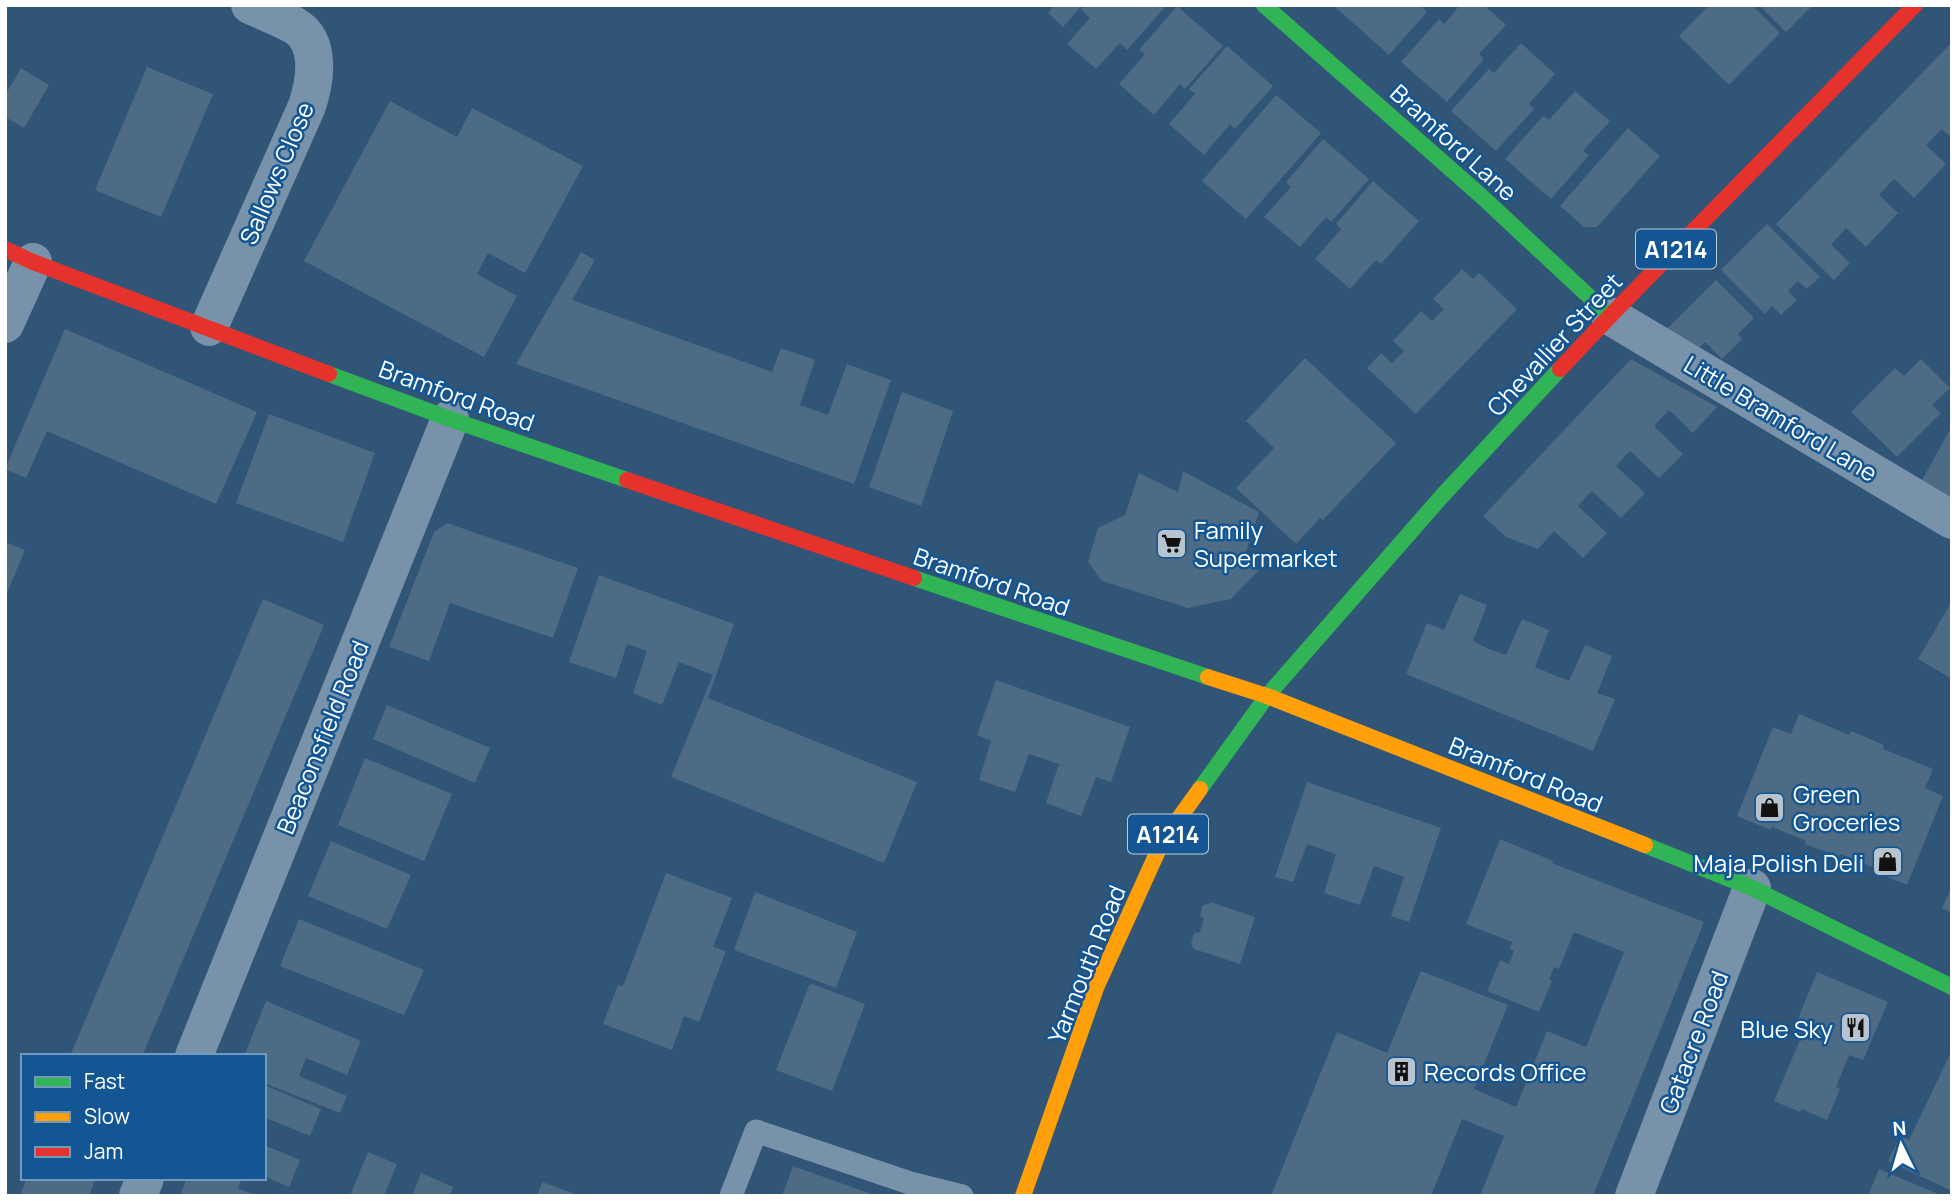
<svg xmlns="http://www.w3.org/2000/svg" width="1957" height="1201" font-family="Manrope,sans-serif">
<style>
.building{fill:#4d6b85}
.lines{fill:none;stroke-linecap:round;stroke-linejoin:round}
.lane{stroke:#7892a9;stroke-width:23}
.street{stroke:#7892a9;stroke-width:38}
.fast{stroke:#30b455;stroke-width:16}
.slow{stroke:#ff9f0a;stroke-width:16}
.jam{stroke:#e5322d;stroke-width:16}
.labels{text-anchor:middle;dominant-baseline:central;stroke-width:5;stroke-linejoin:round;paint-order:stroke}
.shield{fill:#135693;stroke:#b8ccdf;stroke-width:2}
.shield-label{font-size:23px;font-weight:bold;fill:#fff}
.street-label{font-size:24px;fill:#fff;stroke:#135693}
.poi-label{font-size:24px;fill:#fff;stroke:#135693;text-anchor:start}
</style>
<rect width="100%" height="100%" fill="#305576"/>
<!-- building -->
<path class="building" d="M1055,5H1082L1063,27L1048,13Z
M1084,5H1167L1127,50L1120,43L1096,69L1067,44L1090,18L1081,9Z
M1333,5H1422L1421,6L1427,12L1389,55Z
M1460,5H1484L1506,25L1479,54L1484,59L1447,102L1401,62L1439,19L1444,24Z
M1709,5H1752L1780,33L1729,85L1679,36Z
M1759,5H1813L1786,32Z
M1177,6L1223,46L1185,89L1180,84L1154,115L1119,84L1145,54L1139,50Z
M1952,42V138L1942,129L1926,145L1946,164L1914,198L1894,179L1879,195L1898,213L1866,247L1846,228L1831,245L1850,263L1834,280L1776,224Z
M1521,43L1555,74L1529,104L1534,109L1496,151L1451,111L1489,69L1494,73Z
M1227,46L1273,86L1235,129L1230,124L1204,155L1169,124L1195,94L1189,89Z
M147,67L213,94L161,217L95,190Z
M21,68L49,85L24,128L5,117V95Z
M1575,91L1610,121L1583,151L1589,155L1551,199L1505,159L1543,116L1549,120Z
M1276,95L1321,133L1246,219L1202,181Z
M390,101L457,137L472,108L583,166L525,273L488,253L477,274L517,296L484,357L304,261Z
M1628,128L1660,156L1597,227H1584L1560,206Z
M1323,139L1369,179L1331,222L1326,217L1300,247L1264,217L1291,187L1286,182Z
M1373,181L1419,221L1381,264L1376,260L1350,289L1315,259L1341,229L1336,224Z
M1767,224L1820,277L1807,289L1798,281L1788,291L1797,300L1781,315L1772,306L1765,314L1721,270Z
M581,252L595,260L572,300L772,372L781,348L815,360L800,405L828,415L847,364L891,380L854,484L516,364Z
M1462,269L1473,279L1479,273L1517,309L1416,414L1367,368L1381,353L1392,363L1404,351L1393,341L1421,311L1432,321L1444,309L1433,299Z
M1716,280L1754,318L1738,334L1742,339L1722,359L1705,342L1693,354L1668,328Z
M65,329L257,412L216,504L47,431L26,478L5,469Z
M1305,358L1396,443L1323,520L1320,518L1296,544L1236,488L1274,448L1246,421Z
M1631,359L1717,407L1693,433L1669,410L1654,426L1683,454L1659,478L1630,451L1616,466L1645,493L1621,518L1592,491L1585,498L1578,506L1607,533L1583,558L1554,531L1538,549L1506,537L1483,516Z
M1921,359L1950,388L1932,405L1941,413L1897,457L1851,412L1895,368L1904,376Z
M902,392L953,411L921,506L869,487Z
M269,414L375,453L343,542L236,503Z
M1952,426V499L1921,482Z
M1183,471L1259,512L1244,558L1258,571L1231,599L1188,608L1102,581L1088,562L1098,528L1125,515L1139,473L1178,492Z
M447,523L578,568L553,638L450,603L429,661L389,647L434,532Z
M5,542L25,550L5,598Z
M599,575L734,624L708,698L917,782L884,863L671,777L713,675L679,662L662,705L633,693L647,651L627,644L616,678L569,662Z
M1460,594L1487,605L1473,641L1489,649L1506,655L1522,619L1549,630L1535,667L1569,681L1585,645L1612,656L1597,693L1615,699L1593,751L1406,674L1427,623L1444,630Z
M263,599L324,625L166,1000L142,1056H70Z
M1952,601V679L1918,659Z
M996,680L1130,727L1111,782L1096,777L1081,816L1046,803L1059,764L1029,754L1015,792L979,780L991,741L977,735Z
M387,705L490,748L475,783L373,739Z
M1799,714L1849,735L1851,731L1884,745L1883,749L1933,769L1925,788L1943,796L1907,885L1873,871L1874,868L1840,854L1839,857L1805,844L1806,841L1772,827L1771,830L1737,816L1773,727L1791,734Z
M365,758L452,794L424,861L338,825Z
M1307,782L1441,828L1409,922L1391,916L1404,877L1374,866L1360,905L1324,893L1336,854L1307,844L1293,882L1275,877Z
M1500,839L1553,861L1552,863L1704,922L1593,1196H1480L1504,1136L1462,1119L1431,1196H1271L1337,1032L1387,1053L1421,971L1508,1005L1474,1089L1516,1107L1547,1031L1586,1047L1624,952L1574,932L1559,969L1554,967L1549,979L1552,981L1539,1012L1487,991L1500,960L1509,964L1514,951L1510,949L1512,942L1466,924Z
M331,841L411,875L387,929L308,896Z
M666,873L732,898L713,947L726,951L699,1022L684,1016L672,1050L603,1024L618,985L623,986Z
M1952,887V913L1942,908Z
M755,892L857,932L836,988L734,950Z
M1210,902L1255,917L1240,964L1194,949L1191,944L1194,933L1200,932L1202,925L1204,919L1200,916L1203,905L1209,904Z
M299,919L424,970L404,1015L280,966Z
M1817,972L1888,1002L1863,1060L1849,1055L1836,1087L1840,1089L1827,1120L1801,1109L1800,1112L1774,1101L1802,1035L1793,1031Z
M810,983L865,1004L832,1091L776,1070Z
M266,1001L361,1041L347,1075L306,1058L299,1076L347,1096L340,1113L264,1083V1056H244Z
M1952,1050V1191L1888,1161L1900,1136L1909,1140Z
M264,1085L321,1109L310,1136L264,1117Z
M264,1145L300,1160L289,1187L264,1176Z
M368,1152L397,1164L384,1196H350Z
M793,1166L874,1195V1196H782Z
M1879,1169L1943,1196H1868Z
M421,1173L453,1187L450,1196H412Z
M27,1178H96L89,1196H20Z
M187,1178H242L238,1188L257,1196H180Z
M542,1182L578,1195V1196H537Z"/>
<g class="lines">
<!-- lane -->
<path class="lane" d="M731,1196L756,1131L910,1183L962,1196"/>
<!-- street -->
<path class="street" d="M1610,316L1952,520
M5,324L33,262
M209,327L307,106C315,82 322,42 295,26C281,18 265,12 250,5
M194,1056L450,419
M138,1196L145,1178
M1634,1196L1752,888"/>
<!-- fast -->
<path class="fast" d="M1264,5L1479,194L1610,316
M329,374L450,419L627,480
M914,578L1208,677
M1200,789L1267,696L1442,496L1560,369
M1645,845L1752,888L1952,987"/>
<!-- slow -->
<path class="slow" d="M1208,677L1267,696L1645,845
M1023,1196L1096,988L1162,842L1200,789"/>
<!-- jam -->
<path class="jam" d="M5,249L33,262L329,374
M1560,369L1610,316L1915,5
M627,480L914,578"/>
</g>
<!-- icons -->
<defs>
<symbol id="supermarket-square" viewBox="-11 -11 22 22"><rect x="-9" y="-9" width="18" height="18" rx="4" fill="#b7c4cf" stroke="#135693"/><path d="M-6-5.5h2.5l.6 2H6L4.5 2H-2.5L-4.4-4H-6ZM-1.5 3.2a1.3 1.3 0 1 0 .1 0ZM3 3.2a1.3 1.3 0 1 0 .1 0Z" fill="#111"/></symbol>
<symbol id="shop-square" viewBox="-11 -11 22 22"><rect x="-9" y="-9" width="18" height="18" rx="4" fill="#b7c4cf" stroke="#135693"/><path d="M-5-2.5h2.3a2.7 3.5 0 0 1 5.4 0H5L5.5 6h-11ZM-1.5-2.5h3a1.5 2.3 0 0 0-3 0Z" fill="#111"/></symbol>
<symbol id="restaurant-square" viewBox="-11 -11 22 22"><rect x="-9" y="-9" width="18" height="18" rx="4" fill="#b7c4cf" stroke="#135693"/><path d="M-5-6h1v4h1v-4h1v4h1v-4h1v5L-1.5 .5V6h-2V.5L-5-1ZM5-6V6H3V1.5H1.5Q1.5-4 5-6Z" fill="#111"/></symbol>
<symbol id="building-square" viewBox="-11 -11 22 22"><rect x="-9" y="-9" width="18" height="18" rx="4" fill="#b7c4cf" stroke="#135693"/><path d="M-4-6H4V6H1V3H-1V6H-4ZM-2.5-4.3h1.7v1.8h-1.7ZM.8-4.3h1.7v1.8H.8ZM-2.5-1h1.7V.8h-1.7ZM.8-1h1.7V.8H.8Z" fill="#111"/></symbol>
</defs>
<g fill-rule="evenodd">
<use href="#supermarket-square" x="1154" y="526" width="35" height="35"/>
<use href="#shop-square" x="1752" y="790" width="35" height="35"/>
<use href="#shop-square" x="1870" y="844" width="35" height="35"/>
<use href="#restaurant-square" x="1838" y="1010" width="35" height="35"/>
<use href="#building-square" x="1384" y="1054" width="35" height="35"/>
</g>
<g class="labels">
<!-- shield labels -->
<g class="shield">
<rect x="1636" y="229.5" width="80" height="39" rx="5"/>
<rect x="1128" y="814.5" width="80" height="39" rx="5"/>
</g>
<g class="shield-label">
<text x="1676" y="249">A1214</text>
<text x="1168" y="834">A1214</text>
</g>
<!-- street labels -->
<g class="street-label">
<text transform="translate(1454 142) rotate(42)">Bramford Lane</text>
<text transform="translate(276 173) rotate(-67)">Sallows Close</text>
<text transform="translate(1554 344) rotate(-47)">Chevallier Street</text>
<text transform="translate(457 395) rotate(20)">Bramford Road</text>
<text transform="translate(1781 418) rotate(31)">Little Bramford Lane</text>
<text transform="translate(992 581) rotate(19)">Bramford Road</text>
<text transform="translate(322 737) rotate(-68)">Beaconsfield Road</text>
<text transform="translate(1526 774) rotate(22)">Bramford Road</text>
<text transform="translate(1086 964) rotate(-68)">Yarmouth Road</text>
<text transform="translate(1693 1042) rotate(-69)">Gatacre Road</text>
</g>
<!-- poi labels -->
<g class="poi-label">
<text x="1194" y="529">Family<tspan x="1194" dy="28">Supermarket</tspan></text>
<text x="1793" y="793">Green<tspan x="1793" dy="28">Groceries</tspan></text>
<text x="1864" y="862" text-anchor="end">Maja Polish Deli</text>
<text x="1833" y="1028" text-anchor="end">Blue Sky</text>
<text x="1424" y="1071">Records Office</text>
</g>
</g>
<!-- border -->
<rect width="1957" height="1201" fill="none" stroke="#ffffff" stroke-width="14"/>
<!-- legend -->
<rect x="21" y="1054" width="245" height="126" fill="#135693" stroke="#719abe" stroke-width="2"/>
<rect x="35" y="1077" width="35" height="10" fill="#30b455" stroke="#719abe" stroke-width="2"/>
<text x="84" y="1089" font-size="21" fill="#ffffff">Fast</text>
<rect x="35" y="1112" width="35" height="10" fill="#ff9f0a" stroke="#719abe" stroke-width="2"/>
<text x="84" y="1124" font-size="21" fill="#ffffff">Slow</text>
<rect x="35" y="1147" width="35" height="10" fill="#e5322d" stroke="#719abe" stroke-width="2"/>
<text x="84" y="1159" font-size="21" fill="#ffffff">Jam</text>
<!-- north arrow -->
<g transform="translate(1901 1145) rotate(355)" stroke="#135693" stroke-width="5" paint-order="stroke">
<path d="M0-5L12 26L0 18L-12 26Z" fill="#ffffff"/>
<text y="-10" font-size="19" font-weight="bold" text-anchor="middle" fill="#ffffff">N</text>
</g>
</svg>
